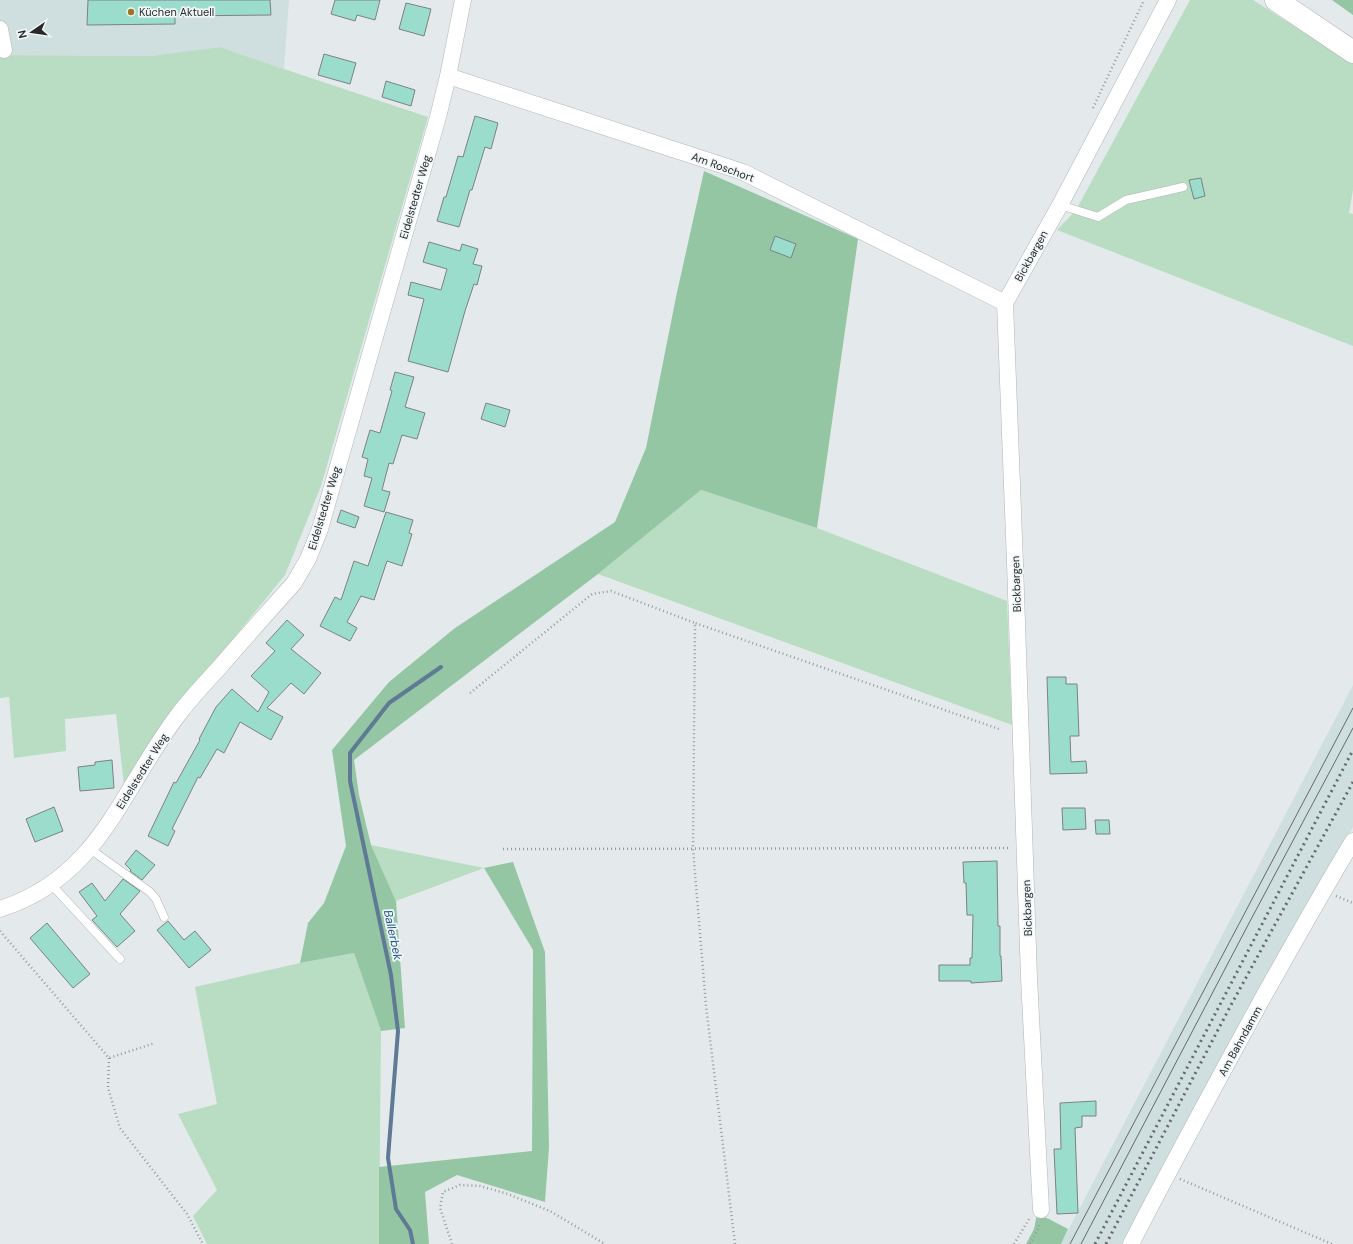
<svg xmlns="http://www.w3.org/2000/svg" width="1353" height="1244" font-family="'DM Sans',sans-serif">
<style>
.built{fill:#cfdedf}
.green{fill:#b8ddc3}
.forest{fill:#95c6a4}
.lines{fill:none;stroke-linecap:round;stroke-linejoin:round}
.stream{stroke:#5f7a94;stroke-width:4}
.building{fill:#9bddcd;stroke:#7d8280}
.lane-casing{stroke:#b0b6b6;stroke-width:9}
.street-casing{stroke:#b0b6b6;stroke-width:17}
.secondary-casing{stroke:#b0b6b6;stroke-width:23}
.path{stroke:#979b9c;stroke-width:2.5;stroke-dasharray:1 3;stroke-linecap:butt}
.lane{stroke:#fff;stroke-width:8}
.street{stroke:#fff;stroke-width:16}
.secondary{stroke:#fff;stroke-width:22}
.tram{stroke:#656969;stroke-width:1}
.rail{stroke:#656969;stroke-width:3;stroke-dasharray:2 4;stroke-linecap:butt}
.poi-dot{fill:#9b7521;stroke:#f1f7f8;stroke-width:1.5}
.labels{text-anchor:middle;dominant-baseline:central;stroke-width:3.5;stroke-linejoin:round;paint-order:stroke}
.poi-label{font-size:11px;fill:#282a2a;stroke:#f1f7f8;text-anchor:start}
.street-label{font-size:11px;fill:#282a2a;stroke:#f1f7f8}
.water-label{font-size:12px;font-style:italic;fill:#23598b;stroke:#f1f7f8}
</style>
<rect width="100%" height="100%" fill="#e4eaeb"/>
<!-- built -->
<path class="built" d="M0,0H289L284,69L220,47L150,56L0,55Z
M1353,685V827L1174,1149L1124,1244H1061Z"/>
<!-- green -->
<path class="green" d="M1190,0H1253L1353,63V190L1349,213L1353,214V346L1057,230L1076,210Z
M220,47L284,69L428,117L321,486L285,575L208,670L124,785L116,714L65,719L66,751L14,758L9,697L0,698V55L150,56Z
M701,490L817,528L1007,601L1012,725L598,574Z
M371,845L484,868L396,901Z
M354,953L381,1031L379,1244H207L193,1216L217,1190L178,1114L217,1104L195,987L300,963Z"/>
<!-- forest -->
<path class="forest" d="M1332,0H1353V15Z
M704,171L858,239L817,528L701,490L598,574L354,760L359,795L371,845L396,901L405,1028L381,1031L354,953L300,963L308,923L324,903L346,846L332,750L389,682L455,628L615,522L646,448L676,297Z
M513,862L545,952L549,1147L545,1202L457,1175L425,1192L429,1244H379V1167L532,1151L533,950L484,868Z
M1037,1214L1049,1219L1068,1229L1061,1244H1026L1034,1229Z"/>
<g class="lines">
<!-- stream -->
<path class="stream" d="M413,1244L410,1230L396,1209L388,1158L398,1031L391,975L350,781V753L389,703L441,667"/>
</g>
<!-- building -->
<path class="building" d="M88,0H270L271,15L175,16V24L87,25Z
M335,0H380L375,20L357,15L355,21L331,14Z
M406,3L431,9L424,36L399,29Z
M324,54L356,63L350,84L318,75Z
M386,81L415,90L411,106L382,97Z
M475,116L498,123L491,149L485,147L472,190H470L459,227L437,221L444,197H446L458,156L463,157Z
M1201,178L1205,196L1194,199L1189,180Z
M775,236L796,244L791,258L770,250Z
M429,242L460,251L462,244L478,249L473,264L482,266L477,285L474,284L465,311L448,372L408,361L424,299L408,295L411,282L441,290L447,269L423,262Z
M395,372L414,377L405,407L425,413L417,439L402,435L393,464L389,463L382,490L390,492L384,512L364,506L372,478L364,476L368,459L362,457L370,430L380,433L392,391L390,390Z
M486,403L510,410L505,427L481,419Z
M341,510L359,517L355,528L337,522Z
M386,512L413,520L409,533L412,534L402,566L387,561L374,600L361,596L347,622L357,628L350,641L320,626L335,597L341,600L354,561L368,566Z
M287,620L304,635L291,649L321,673L304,694L291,683L267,708L283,717L271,740L240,722L224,753L217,749L200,778L198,777L172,829L175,831L168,846L148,836L174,782L176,783L200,740L199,739L216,707L232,689L258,712L269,692L251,676L275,651L266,643Z
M1047,677H1066V684H1077L1079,736H1070L1071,762L1086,761L1087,773L1050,774Z
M112,760L114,788L80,791L78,767L95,765V762Z
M54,807L63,831L35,842L26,819Z
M1062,808H1085L1086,829L1063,830Z
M1095,820H1109L1110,834H1096Z
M136,850L155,865L142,880L130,871L131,870L125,864Z
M997,861L998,926H1000V956H1001L1002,981L971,983V981H939V965H970V958H972L973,915H967L966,883H964L963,862Z
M123,879L140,891L120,914L135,931L117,947L92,920L97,916L79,892L92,883L105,901Z
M168,921L184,940L195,931L211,950L189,968L157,930Z
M47,923L90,974L73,988L30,938Z
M1096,1101V1116H1082V1127L1075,1128L1078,1213L1057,1214L1054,1149H1061L1060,1103Z"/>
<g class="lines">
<defs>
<path id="lane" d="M1060,205L1098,217L1126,200L1183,187
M90,849L150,892L156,899L164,917
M51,884L120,959"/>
<path id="street" d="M0,29L4,50
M448,76L743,172L1005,303
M0,909C100,877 121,790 178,715C190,699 204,684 218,669C243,640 268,612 294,583L308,559L320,529L438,117L448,76L463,0
M1041,1210L1029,978L1015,563L1005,303L1060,205L1168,0
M1131,1244C1173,1162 1217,1082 1261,1001C1291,948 1321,894 1353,841"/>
<path id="secondary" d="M1276,0L1353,52"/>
</defs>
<!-- lane casing -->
<use href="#lane" class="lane-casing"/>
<!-- street casing -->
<use href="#street" class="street-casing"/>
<!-- secondary casing -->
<use href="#secondary" class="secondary-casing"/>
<!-- path -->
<path class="path" d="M1093,108L1144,0
M470,693L592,594L611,591L695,623
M503,849L1011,848
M1336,896L1353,903
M0,931L109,1058L155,1043
M109,1058L108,1088L120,1128L187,1214L203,1244
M1180,1179L1332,1244
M452,1244L440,1208L443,1192L460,1185L480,1186L508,1194L550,1211L605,1244
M735,1244L706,1006L693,849L695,623L999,729
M1014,1244L1029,1219
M1030,1244L1038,1229L1039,1224"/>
<!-- lane -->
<use href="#lane" class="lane"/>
<!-- street -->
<use href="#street" class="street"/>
<!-- secondary -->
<use href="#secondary" class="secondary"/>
<!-- tram -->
<path class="tram" d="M1070,1244L1353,708
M1081,1244L1248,925L1353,728"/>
<!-- rail -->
<path class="rail" d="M1095,1244L1353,750
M1106,1244L1231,1005L1353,782"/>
</g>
<!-- markers -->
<circle class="poi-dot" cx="131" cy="12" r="4"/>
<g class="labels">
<!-- poi labels -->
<g class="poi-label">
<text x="139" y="12">Küchen Aktuell</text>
</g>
<!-- street labels -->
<g class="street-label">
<text transform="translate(723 167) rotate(20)">Am Roschort</text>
<text transform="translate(415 197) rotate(-74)">Eidelstedter Weg</text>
<text transform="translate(1031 256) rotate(-61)">Bickbargen</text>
<text transform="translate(324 508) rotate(-73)">Eidelstedter Weg</text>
<text transform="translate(1016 584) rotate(-92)">Bickbargen</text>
<text transform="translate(142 771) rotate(-58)">Eidelstedter Weg</text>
<text transform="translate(1027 908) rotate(-92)">Bickbargen</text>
<text transform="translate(1240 1041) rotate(-61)">Am Bahndamm</text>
</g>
<!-- water labels -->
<g class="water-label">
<text transform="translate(393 935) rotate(78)">Ballerbek</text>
</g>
</g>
<!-- north arrow -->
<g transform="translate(32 32) rotate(257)" stroke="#f1f7f8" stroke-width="3" paint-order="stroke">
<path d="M0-3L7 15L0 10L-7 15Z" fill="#282a2a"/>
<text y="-6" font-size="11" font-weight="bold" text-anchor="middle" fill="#282a2a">N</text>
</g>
</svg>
